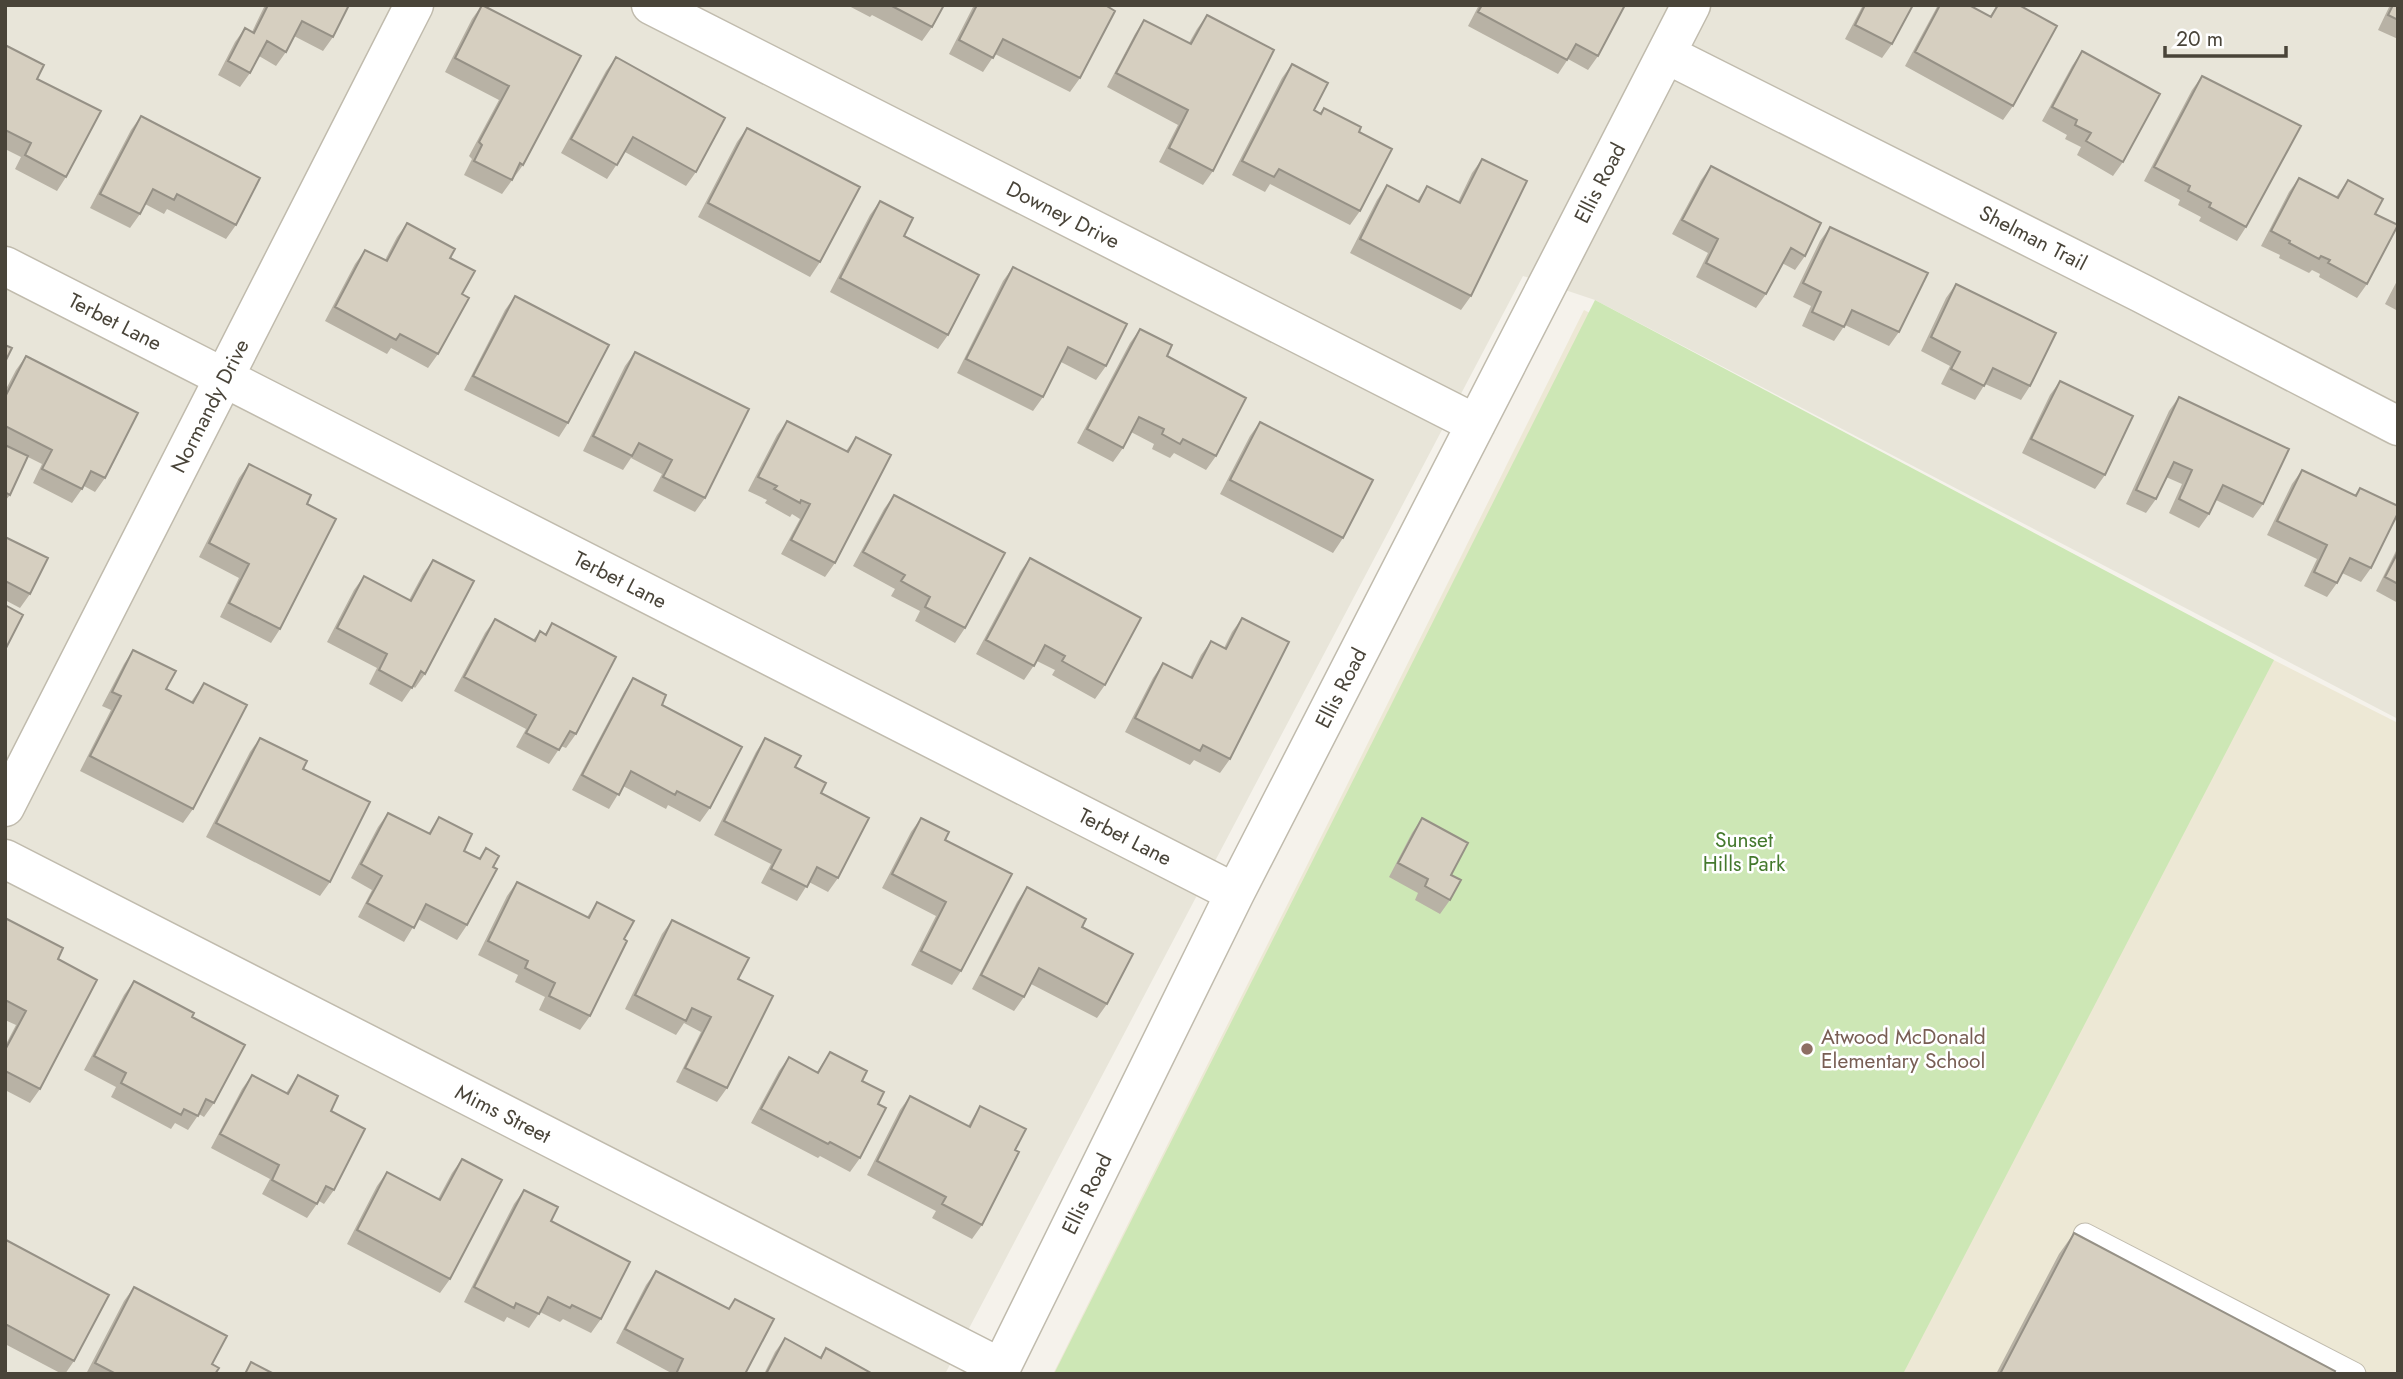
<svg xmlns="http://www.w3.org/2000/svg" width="2403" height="1379" font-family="Jost,sans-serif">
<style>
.residential{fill:#e8e5d9}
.education{fill:#ede8d5}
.green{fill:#cde7b5}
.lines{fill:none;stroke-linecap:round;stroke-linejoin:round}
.lane-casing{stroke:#c0bbad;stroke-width:25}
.street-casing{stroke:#c0bbad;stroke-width:41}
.lane{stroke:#fff;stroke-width:23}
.street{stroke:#fff;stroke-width:38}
.wall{fill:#b8b2a5}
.building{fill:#d6cfc0;stroke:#969186;stroke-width:2}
.education-dot{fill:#8d6e63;stroke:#fff;stroke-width:2.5}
.labels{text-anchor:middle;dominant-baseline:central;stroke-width:5;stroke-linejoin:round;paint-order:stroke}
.street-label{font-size:21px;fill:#494439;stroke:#fff}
.park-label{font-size:21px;fill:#44792d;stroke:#fff}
.education-label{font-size:21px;fill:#785e54;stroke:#fff;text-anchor:start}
</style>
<rect width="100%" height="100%" fill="#f5f2eb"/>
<!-- residential -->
<path class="residential" d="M5,5H2398V719L1595,300L1523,276L945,1374H5Z"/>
<!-- education -->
<path class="education" d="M1584,310L2398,723V1374H1053Z"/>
<!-- green -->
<path class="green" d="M1595,300L2274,660L1903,1374H1054Z"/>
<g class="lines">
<defs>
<path id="lane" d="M2085,1235L2354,1374"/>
<path id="street" d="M651,5L1476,424
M1666,54L2141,293L2398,426
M5,266L1235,893
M5,807L414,5
M5,859L1001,1368
M998,1374L1235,893L1691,5"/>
</defs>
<!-- lane casing -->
<use href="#lane" class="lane-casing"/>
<!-- street casing -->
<use href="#street" class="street-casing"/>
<!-- lane -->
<use href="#lane" class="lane"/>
<!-- street -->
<use href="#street" class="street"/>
</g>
<!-- wall -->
<path class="wall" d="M265,5H349L333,37L323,51L294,36L286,52L276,66L259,56L250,73L240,87L218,75L235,42L245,28L252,32Z
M482,5L581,56L523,165L502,194L464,175L472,159L469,156L499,100L445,72L472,19Z
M847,5H944L932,27L922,41L872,15L870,17Z
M974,5H1105L1080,78L1070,92L995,54L983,72L949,54Z
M1479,5H1625L1598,56L1588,70L1568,59L1558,74L1468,26Z
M1863,5H1913L1892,44L1882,58L1845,39Z
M1938,5H1969L1990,16L1997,5H2019L2013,106L2003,120L1905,66Z
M2390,5H2398V39L2378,30Z
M1207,15L1213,171L1203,185L1159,162L1178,125L1107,87L1135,34L1144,20L1189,43L1197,29Z
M5,45L66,177L57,191L15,169L21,157L5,149Z
M2082,51L2123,162L2113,176L2077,155L2081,147L2065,139L2067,135L2042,121L2072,66Z
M616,57L696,172L686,186L625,152L607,179L561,153L606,71Z
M1292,64L1314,110L1320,113L1324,108L1359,132L1360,211L1350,225L1270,184L1265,192L1232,175L1282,78Z
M2202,76L2246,227L2237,241L2199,221L2201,217L2178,205L2180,200L2144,181L2192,90Z
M141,116L236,225L226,239L167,209L164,214L145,204L140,214L130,228L90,208L131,130Z
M747,128L820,262L810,277L698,217L737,142Z
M1482,159L1471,296L1461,310L1350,253L1377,200L1387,185L1417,201L1427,186L1458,202L1472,173Z
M1711,166L1805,256L1795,270L1782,263L1766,294L1756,308L1696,277L1708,253L1672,234L1701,180Z
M2299,178L2336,197L2348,180L2375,214L2367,284L2357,298L2319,277L2320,274L2312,270L2309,273L2279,258L2280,255L2261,246L2289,192Z
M880,201L904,236L948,335L938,349L830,292L870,215Z
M407,223L450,258L462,294L438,354L428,368L391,348L387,354L325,321L355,264L365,250L385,260L397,237Z
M1830,227L1899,332L1889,346L1845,325L1834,341L1802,326L1811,306L1793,297L1820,241Z
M1013,267L1106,366L1096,380L1061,362L1043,397L1033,411L957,373L1003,281Z
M2398,279V311L2385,304Z
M1956,284L2030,386L2021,400L1985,384L1975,400L1941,384L1950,366L1921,351L1946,298Z
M515,296L568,423L559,437L464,390L505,310Z
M1140,329L1167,356L1216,456L1206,470L1174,453L1170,458L1152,449L1154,444L1131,432L1123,448L1113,462L1077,443L1130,343Z
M635,352L705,498L695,512L653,491L662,474L631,458L623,470L583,451L625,366Z
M26,356L105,478L95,492L84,486L72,503L33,483L42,464L28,457L10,495L5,501V391L16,370Z
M2060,381L2105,475L2095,489L2022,453L2050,395Z
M2179,397L2263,504L2253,518L2216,500L2209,514L2199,528L2169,513L2182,484L2166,477L2156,499L2146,513L2126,504L2169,411Z
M787,421L846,451L856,437L835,563L825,577L781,554L800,519L792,514L790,517L765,503L767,500L748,491L777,435Z
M1260,422L1343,538L1333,553L1220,494L1250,436Z
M249,464L280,629L271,643L220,617L239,578L199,557L239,478Z
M2302,470L2354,496L2360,488L2371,568L2361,582L2342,573L2337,583L2327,597L2304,586L2317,559L2267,535L2292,484Z
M894,495L965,628L955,643L915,621L920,611L891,596L895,589L853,566L884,509Z
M5,537L30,594L20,608L5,600Z
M2398,547V603L2376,591Z
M1030,558L1105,685L1095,699L1052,675L1055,670L1037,661L1024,680L976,654L1020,572Z
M433,560L425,674L415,688L413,686L402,702L369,684L377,668L327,642L354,590L364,576L409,600L423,574Z
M1242,618L1230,759L1220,773L1194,760L1190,765L1125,732L1153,678L1163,663L1190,677L1201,655L1211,641L1224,648L1232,632Z
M495,619L533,640L540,631L545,634L552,623L576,734L566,748L561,746L549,764L516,747L526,729L454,691L485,633Z
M133,650L166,689L191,702L204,683L193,809L183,823L80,771L111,710L102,706L124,664Z
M633,678L662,705L710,808L700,822L668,805L666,809L623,786L609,809L572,790L624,692Z
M260,738L303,769L330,882L320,896L206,837L250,752Z
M765,738L821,793L838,878L828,892L809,882L797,901L761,883L771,864L714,835L756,752Z
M388,813L428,834L439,817L464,851L479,858L486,848L467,925L457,940L418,919L404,942L358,917L372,890L351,878L378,827Z
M921,818L945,840L961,971L952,985L911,965L936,916L882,888L911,832Z
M1422,818L1451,875L1450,900L1440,914L1415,900L1418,893L1389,877L1412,833Z
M517,882L587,917L597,902L624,939L590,1016L580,1030L539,1010L545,997L515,982L518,975L478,955L507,896Z
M1027,887L1082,927L1107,1004L1097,1018L1031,984L1024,997L1014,1011L972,989L1017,902Z
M5,918L58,959L40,1089L30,1103L5,1090V1046L16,1025L5,1020Z
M672,920L738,979L727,1088L717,1102L676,1082L701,1032L684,1023L676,1035L625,1009L662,934Z
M134,981L192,1017L214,1103L204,1117L199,1114L188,1130L175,1123L171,1129L111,1097L116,1087L84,1070L124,995Z
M830,1052L862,1081L878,1104L860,1158L850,1172L820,1156L818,1158L751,1123L779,1071L789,1057L817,1072Z
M252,1075L286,1093L298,1075L331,1111L334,1190L324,1204L319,1201L307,1218L262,1194L270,1179L211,1148L242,1089Z
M910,1096L968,1126L980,1106L1015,1150L982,1225L972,1239L932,1218L936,1211L867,1175L900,1110Z
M462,1159L450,1279L440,1293L347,1244L377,1186L387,1172L438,1199L452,1173Z
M524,1190L551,1221L601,1319L591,1333L563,1319L560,1322L540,1312L529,1328L507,1317L504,1322L464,1302L514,1204Z
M2074,1233L2333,1374H1996L2059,1254Z
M5,1241L74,1361L65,1374H62L5,1344Z
M656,1271L728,1309L735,1299L745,1374H673L616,1343L646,1285Z
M134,1287L212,1364L215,1374H86L124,1301Z
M785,1338L820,1357L826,1348L873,1374H764L775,1352Z"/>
<!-- building -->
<path class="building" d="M268,5H349L333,37L302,21L286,52L267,41L250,73L228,61L245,28L254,33Z
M482,5L581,56L523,165L520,163L512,180L474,161L482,145L479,142L509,86L455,58Z
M890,5H944L932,27Z
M977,5H1105L1115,11L1080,78L1003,39L993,58L959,40Z
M1482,5H1625L1598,56L1576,44L1567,60L1478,12Z
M1865,5H1913L1892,44L1855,25Z
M1940,5H1969L1991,17L1998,5H2019L2057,26L2013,106L1915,52Z
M2393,5H2398V20L2388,15Z
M1207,15L1274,50L1213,171L1169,148L1188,110L1116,73L1144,20L1191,44Z
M5,45L44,65L37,79L101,111L66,177L25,155L31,143L5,130Z
M2082,51L2160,94L2123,162L2086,141L2091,133L2075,125L2077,120L2052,107Z
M616,57L725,118L696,172L633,137L617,165L571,139Z
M1292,64L1328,83L1314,110L1321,114L1324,108L1361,127L1359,132L1392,149L1360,211L1279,169L1274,177L1242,161Z
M2202,76L2301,126L2246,227L2209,207L2211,203L2188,191L2190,186L2154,167Z
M141,116L260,178L236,225L177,194L174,200L153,189L140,214L100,194Z
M747,128L860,187L820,262L708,203Z
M1482,159L1527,181L1471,296L1360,239L1387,185L1419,202L1427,186L1460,203Z
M1711,166L1821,223L1805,256L1791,248L1766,294L1706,263L1718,239L1682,220Z
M2299,178L2338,198L2348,180L2383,199L2375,214L2398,225L2367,284L2328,263L2330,260L2321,256L2319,259L2289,243L2290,241L2271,231Z
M880,201L913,218L904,236L979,275L948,335L840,278Z
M407,223L455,249L450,258L475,271L462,294L469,298L438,354L400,334L396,340L335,307L365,250L387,261Z
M1830,227L1928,273L1899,332L1852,310L1844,327L1812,312L1821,292L1803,283Z
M1013,267L1127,324L1106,366L1068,347L1043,397L966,359Z
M1956,284L2056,333L2030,386L1993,368L1984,386L1951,369L1960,352L1931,337Z
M515,296L609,345L568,423L473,376Z
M1140,329L1172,345L1167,356L1246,398L1216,456L1183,439L1180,444L1162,434L1164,429L1139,417L1123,448L1087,429Z
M5,345L12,348L5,362Z
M635,352L749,409L705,498L663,477L672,460L639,443L632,456L593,436Z
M26,356L138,413L105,478L91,471L82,489L42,469L52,450L5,426V397Z
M2060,381L2133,416L2105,475L2031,439Z
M2179,397L2289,449L2263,504L2223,485L2209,514L2179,499L2192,470L2174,462L2156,499L2136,490Z
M787,421L848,452L856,437L891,455L835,563L791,540L810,504L801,500L800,503L774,489L777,486L758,477Z
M1260,422L1373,480L1343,538L1230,480Z
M5,445L28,456L10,495L5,492Z
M249,464L311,495L307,504L336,519L280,629L229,603L249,564L209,543Z
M2302,470L2356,496L2360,488L2398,506V513L2371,568L2350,558L2337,583L2314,572L2327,545L2277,521Z
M894,495L1005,553L965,628L925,607L930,597L901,581L905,575L863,552Z
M5,537L48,558L30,594L5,581Z
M2398,552V584L2385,577Z
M1030,558L1141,618L1105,685L1062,661L1065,656L1045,645L1034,666L986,640Z
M433,560L474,581L425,674L421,671L412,688L379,670L387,654L337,628L364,576L411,601Z
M5,605L23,615L5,650Z
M1242,618L1289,642L1230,759L1203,745L1200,751L1135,718L1163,663L1192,678L1211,641L1226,649Z
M495,619L535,641L540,631L546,635L552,623L616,657L576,734L570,731L559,750L526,733L536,715L464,677Z
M133,650L176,671L166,689L193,703L204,683L247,705L193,809L90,756L121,696L112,692Z
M633,678L666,695L662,705L742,747L710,808L677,791L675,795L631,771L619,795L582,775Z
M260,738L307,761L303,769L370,802L330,882L216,823Z
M765,738L801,756L795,767L826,783L821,793L869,818L838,878L817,867L807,887L771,869L781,850L724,821Z
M388,813L430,834L439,817L472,834L464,851L480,859L486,848L499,856L493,867L497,869L467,925L426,904L414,928L367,903L382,876L361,864Z
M921,818L949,832L945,840L1012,874L961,971L921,951L946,902L892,874Z
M1422,818L1468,843L1451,875L1461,880L1450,900L1425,886L1428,879L1398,863Z
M517,882L589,918L597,902L634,921L624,939L627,941L590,1016L549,996L555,983L525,968L528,961L488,941Z
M1027,887L1086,919L1082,927L1133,954L1107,1004L1039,968L1024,997L981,975Z
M5,918L63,948L58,959L97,980L40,1089L5,1071V1050L26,1011L5,1000Z
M672,920L749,958L738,979L773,996L727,1088L685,1068L711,1017L692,1008L686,1021L635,995Z
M134,981L194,1013L192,1017L245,1045L214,1103L206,1099L198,1116L184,1109L181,1115L121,1083L126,1073L94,1056Z
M830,1052L867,1071L862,1081L884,1092L878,1104L886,1108L860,1158L830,1142L828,1144L761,1109L789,1057L818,1073Z
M252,1075L288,1094L298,1075L338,1096L331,1111L365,1129L334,1190L326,1186L317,1204L272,1180L279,1165L220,1134Z
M910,1096L970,1127L980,1106L1026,1129L1015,1150L1019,1152L982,1225L942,1204L946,1197L877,1161Z
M462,1159L502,1180L450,1279L357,1230L387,1172L440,1200Z
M524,1190L558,1207L551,1221L630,1262L601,1319L572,1305L570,1308L548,1297L539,1314L516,1303L514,1308L474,1287Z
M2074,1233L2335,1371L2333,1374H2000Z
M6,1240L109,1295L74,1361L5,1324Z
M656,1271L729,1309L735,1299L774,1319L745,1374H676L683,1359L625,1329Z
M134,1287L227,1336L212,1364L219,1368L215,1374H116L95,1363Z
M785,1338L821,1358L826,1348L873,1374H766Z
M251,1362L274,1374H245Z"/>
<!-- markers -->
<circle class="education-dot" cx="1807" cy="1049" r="7"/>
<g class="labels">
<!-- street labels -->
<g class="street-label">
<text transform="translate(1600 183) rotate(-63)">Ellis Road</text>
<text transform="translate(1063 215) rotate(27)">Downey Drive</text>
<text transform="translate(2033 238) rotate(27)">Shelman Trail</text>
<text transform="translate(115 322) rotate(27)">Terbet Lane</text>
<text transform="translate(210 406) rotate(-63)">Normandy Drive</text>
<text transform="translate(620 580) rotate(27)">Terbet Lane</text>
<text transform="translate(1341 688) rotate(-63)">Ellis Road</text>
<text transform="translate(1125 837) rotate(27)">Terbet Lane</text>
<text transform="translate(503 1114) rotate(27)">Mims Street</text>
<text transform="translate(1087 1194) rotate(-64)">Ellis Road</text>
</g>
<!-- park labels -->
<g class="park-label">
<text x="1744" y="840">Sunset<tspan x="1744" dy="24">Hills Park</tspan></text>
</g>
<!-- education labels -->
<g class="education-label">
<text x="1821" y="1037">Atwood McDonald<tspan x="1821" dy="24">Elementary School</tspan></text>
</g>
</g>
<!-- border -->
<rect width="2403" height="1379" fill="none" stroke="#494439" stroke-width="14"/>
<!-- scale -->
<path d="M2165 46v10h121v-10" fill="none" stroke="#494439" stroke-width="3.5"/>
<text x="2176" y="46" font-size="21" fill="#494439" stroke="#ffffff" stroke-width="5" paint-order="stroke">20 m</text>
</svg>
